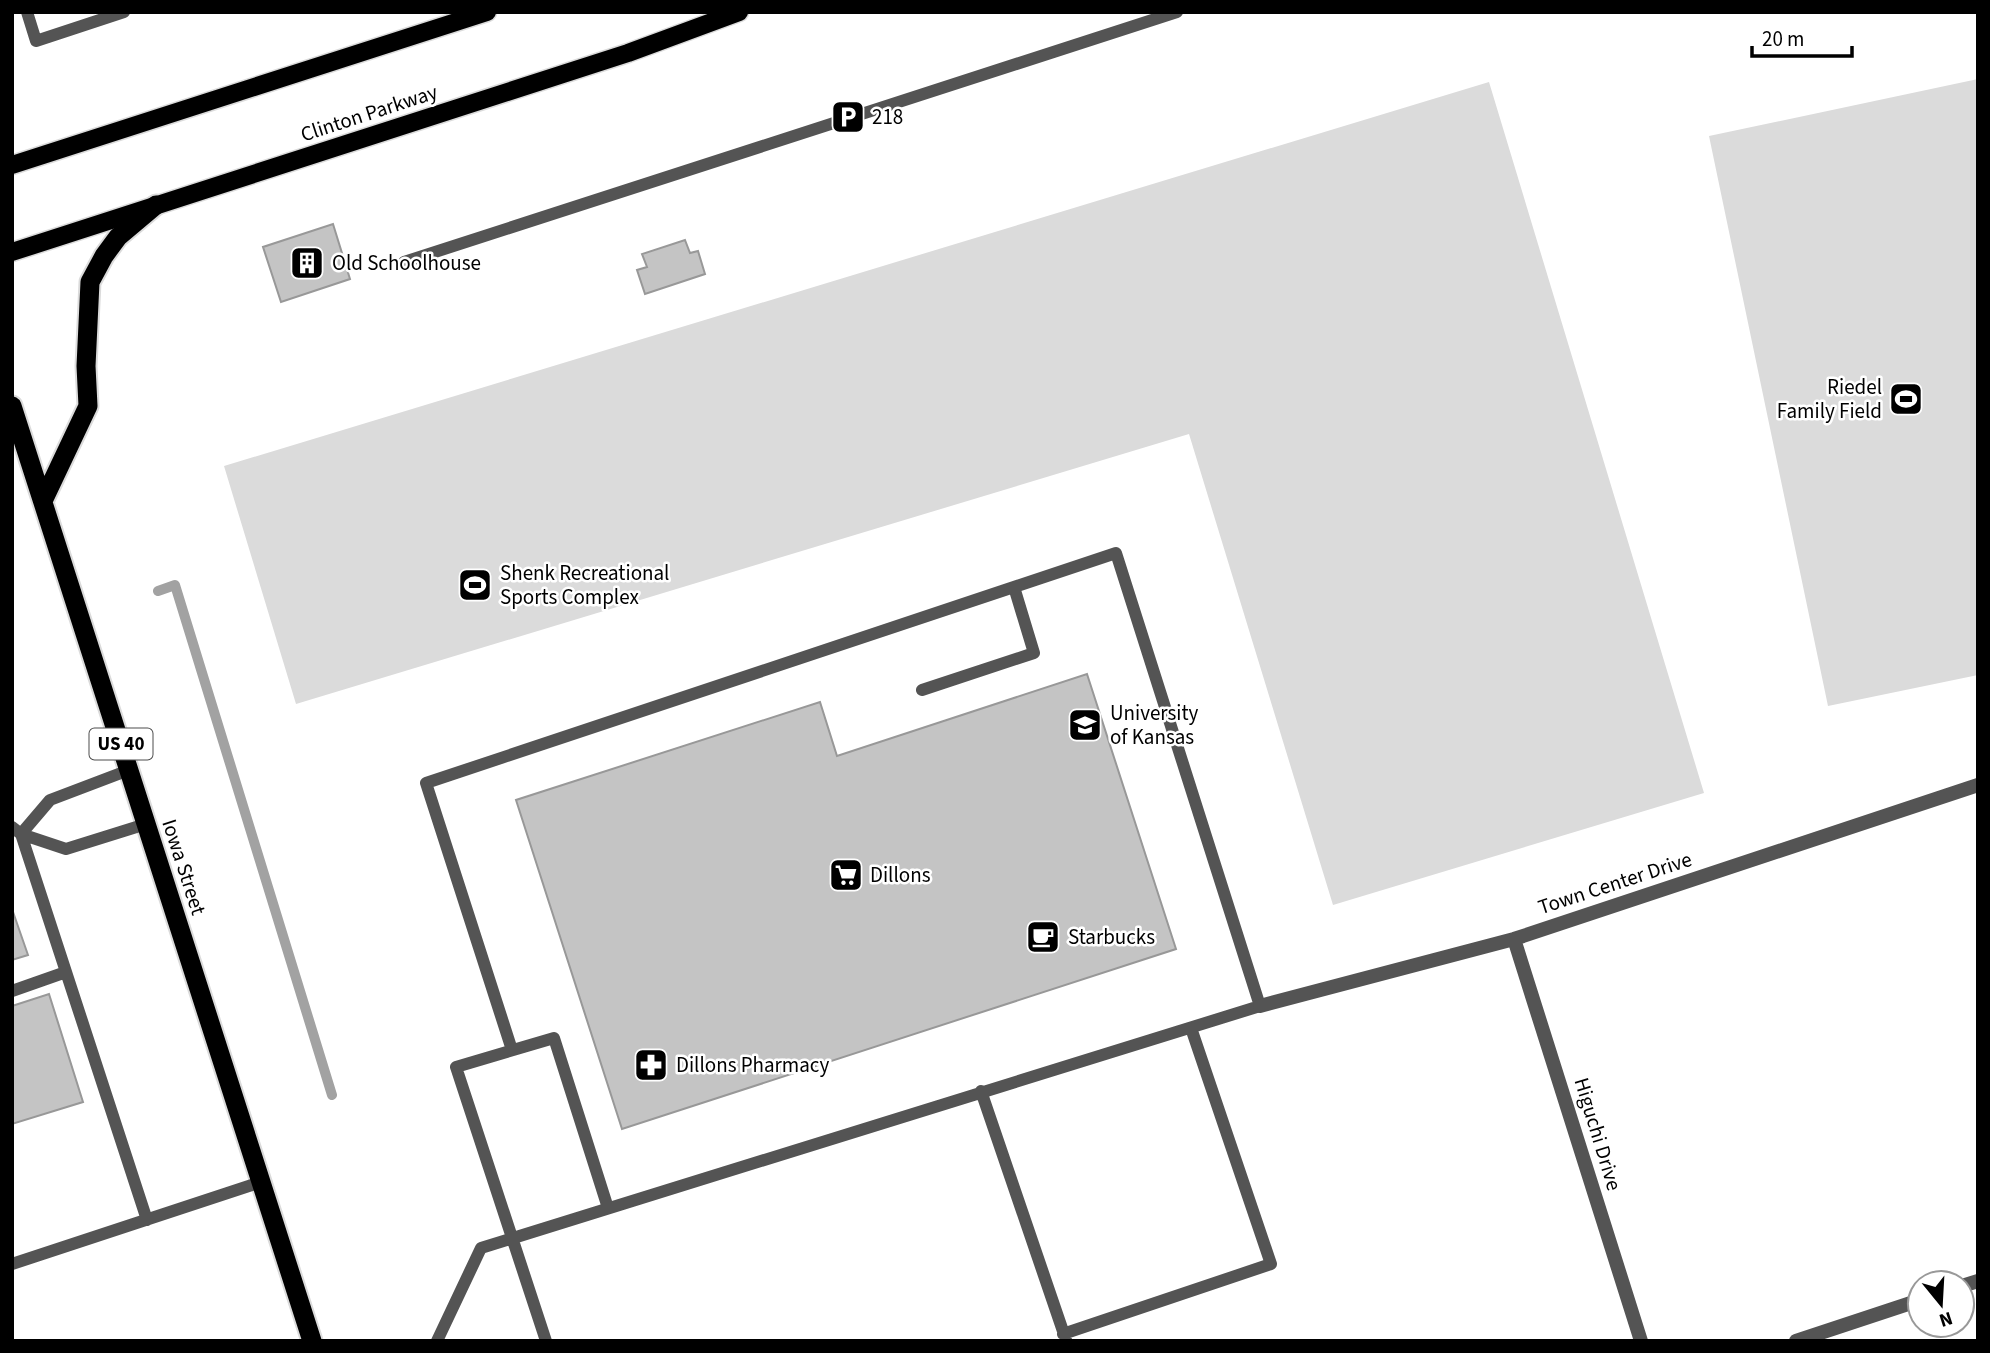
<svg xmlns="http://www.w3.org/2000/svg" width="1990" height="1353" font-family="'Source Sans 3',sans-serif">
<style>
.green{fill:#dbdbdb}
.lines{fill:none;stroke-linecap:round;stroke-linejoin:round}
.stream{stroke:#a2a2a2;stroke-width:10}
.building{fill:#c4c4c4;stroke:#989898;stroke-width:2}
.primary-casing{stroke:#dbdbdb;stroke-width:21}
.trunk-casing{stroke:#dbdbdb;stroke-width:23}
.service{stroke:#545454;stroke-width:12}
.minor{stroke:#545454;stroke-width:14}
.primary{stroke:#000;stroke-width:18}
.trunk{stroke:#000;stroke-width:19}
.labels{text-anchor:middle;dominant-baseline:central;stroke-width:5;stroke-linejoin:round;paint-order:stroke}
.shield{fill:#fff;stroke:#4c4c4c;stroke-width:2}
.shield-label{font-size:19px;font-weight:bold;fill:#000}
.street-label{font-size:21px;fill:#000;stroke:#fff}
.poi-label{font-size:21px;fill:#000;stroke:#fff;text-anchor:start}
</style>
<rect width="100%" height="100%" fill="#fff"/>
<!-- green -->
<path class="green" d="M1978,79V675L1828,706L1709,136Z
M1489,82L1704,793L1333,905L1189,434L296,704L224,466Z"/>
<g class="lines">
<!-- stream -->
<path class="stream" d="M158,591L175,585L332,1095"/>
</g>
<!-- building -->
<path class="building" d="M333,224L350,279L281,302L263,247Z
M685,240L690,253L698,251L705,274L645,294L637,270L647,267L642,254Z
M1087,674L1176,949L622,1129L516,800L820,702L837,756Z
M12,909L28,955L12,960Z
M49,994L83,1102L12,1124V1006Z"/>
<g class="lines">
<defs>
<path id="primary" d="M12,165L487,12
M12,252L628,53L739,12"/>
<path id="trunk" d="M12,406L312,1341
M43,501L88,406L86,366L90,282L104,256L118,237L156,205"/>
</defs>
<!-- primary casing -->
<use href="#primary" class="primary-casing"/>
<!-- trunk casing -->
<use href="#trunk" class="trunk-casing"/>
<!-- service -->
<path class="service" d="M27,12L36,41L124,12
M404,262L1177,12
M922,690L1034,653L1014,587
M129,770L50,800L21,834L66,849L146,824
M12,827L21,834L147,1220
M12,991L66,972
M981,1091L1066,1340
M12,1264L261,1182
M1063,1334L1271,1264L1191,1028
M437,1341L481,1248L1260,1006L1116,553L426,783L512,1050
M546,1341L456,1067L554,1038L608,1208"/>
<!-- minor -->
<path class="minor" d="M1514,939L1641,1341
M1260,1006L1514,939L1978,785
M1962,1286L1978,1281
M1796,1341L1920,1300"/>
<!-- primary -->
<use href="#primary" class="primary"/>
<!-- trunk -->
<use href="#trunk" class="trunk"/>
</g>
<!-- icons -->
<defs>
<symbol id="parking-square" viewBox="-11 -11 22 22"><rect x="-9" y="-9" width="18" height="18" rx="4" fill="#000" stroke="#fff"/><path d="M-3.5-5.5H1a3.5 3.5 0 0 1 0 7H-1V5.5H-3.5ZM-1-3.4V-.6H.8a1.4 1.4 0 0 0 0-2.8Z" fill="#fff"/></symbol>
<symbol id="building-square" viewBox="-11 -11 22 22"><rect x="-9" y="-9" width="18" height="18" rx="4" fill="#000" stroke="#fff"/><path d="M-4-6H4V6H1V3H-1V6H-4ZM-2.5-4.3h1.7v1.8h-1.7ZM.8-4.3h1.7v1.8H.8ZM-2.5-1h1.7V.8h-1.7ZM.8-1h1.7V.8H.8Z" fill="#fff"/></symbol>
<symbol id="stadium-square" viewBox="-11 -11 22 22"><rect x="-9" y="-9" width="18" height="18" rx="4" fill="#000" stroke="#fff"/><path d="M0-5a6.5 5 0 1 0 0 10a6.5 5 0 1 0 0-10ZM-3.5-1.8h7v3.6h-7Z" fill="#fff"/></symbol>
<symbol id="university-square" viewBox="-11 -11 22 22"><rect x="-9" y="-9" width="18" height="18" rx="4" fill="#000" stroke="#fff"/><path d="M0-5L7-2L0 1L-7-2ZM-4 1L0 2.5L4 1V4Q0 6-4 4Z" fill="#fff"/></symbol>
<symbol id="supermarket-square" viewBox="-11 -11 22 22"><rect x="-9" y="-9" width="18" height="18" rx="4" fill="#000" stroke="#fff"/><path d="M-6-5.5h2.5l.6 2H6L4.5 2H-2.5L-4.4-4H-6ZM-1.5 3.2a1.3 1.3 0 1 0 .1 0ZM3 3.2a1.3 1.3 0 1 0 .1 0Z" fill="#fff"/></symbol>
<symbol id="cafe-square" viewBox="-11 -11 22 22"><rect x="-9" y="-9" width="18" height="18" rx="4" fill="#000" stroke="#fff"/><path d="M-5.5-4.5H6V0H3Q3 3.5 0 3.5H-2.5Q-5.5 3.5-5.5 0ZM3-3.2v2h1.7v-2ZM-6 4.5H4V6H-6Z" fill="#fff"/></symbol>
<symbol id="pharmacy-square" viewBox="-11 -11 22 22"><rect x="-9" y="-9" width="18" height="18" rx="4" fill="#000" stroke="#fff"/><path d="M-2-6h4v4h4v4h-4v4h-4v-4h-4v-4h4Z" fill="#fff"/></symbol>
</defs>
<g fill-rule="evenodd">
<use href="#parking-square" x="829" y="98" width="38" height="38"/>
<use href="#building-square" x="288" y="244" width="38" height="38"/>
<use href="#stadium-square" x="1887" y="380" width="38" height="38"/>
<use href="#stadium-square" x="456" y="566" width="38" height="38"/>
<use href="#university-square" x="1066" y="706" width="38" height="38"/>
<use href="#supermarket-square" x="827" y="856" width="38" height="38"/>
<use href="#cafe-square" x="1024" y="918" width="38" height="38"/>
<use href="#pharmacy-square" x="632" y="1046" width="38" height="38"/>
</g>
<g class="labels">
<!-- shield labels -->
<rect class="shield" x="89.5" y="728.5" width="63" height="31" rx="5"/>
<g class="shield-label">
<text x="121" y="744">US 40</text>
</g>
<!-- street labels -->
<g class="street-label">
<text transform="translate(369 113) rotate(-18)">Clinton Parkway</text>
<text transform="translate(184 867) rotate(72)">Iowa Street</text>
<text transform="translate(1615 883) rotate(-18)">Town Center Drive</text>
<text transform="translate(1598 1134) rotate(73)">Higuchi Drive</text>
</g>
<!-- poi labels -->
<g class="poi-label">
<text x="872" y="117">218</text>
<text x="332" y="263">Old Schoolhouse</text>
<text x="1882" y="387" text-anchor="end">Riedel<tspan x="1882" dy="24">Family Field</tspan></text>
<text x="500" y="573">Shenk Recreational<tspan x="500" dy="24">Sports Complex</tspan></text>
<text x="1110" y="713">University<tspan x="1110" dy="24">of Kansas</tspan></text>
<text x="870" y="875">Dillons</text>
<text x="1068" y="937">Starbucks</text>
<text x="676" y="1065">Dillons Pharmacy</text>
</g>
</g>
<!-- border -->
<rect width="1990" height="1353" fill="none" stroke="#000000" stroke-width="28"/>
<!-- north arrow -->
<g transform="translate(1941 1304) rotate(162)"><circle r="33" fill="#ffffff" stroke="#999999" stroke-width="2"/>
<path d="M0-5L12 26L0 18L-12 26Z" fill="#000000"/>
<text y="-10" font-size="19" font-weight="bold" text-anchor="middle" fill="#000000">N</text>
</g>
<!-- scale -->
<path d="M1752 46v10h100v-10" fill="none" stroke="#000000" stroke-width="3.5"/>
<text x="1762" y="46" font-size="21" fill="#000000" stroke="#ffffff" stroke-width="5" paint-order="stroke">20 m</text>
</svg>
